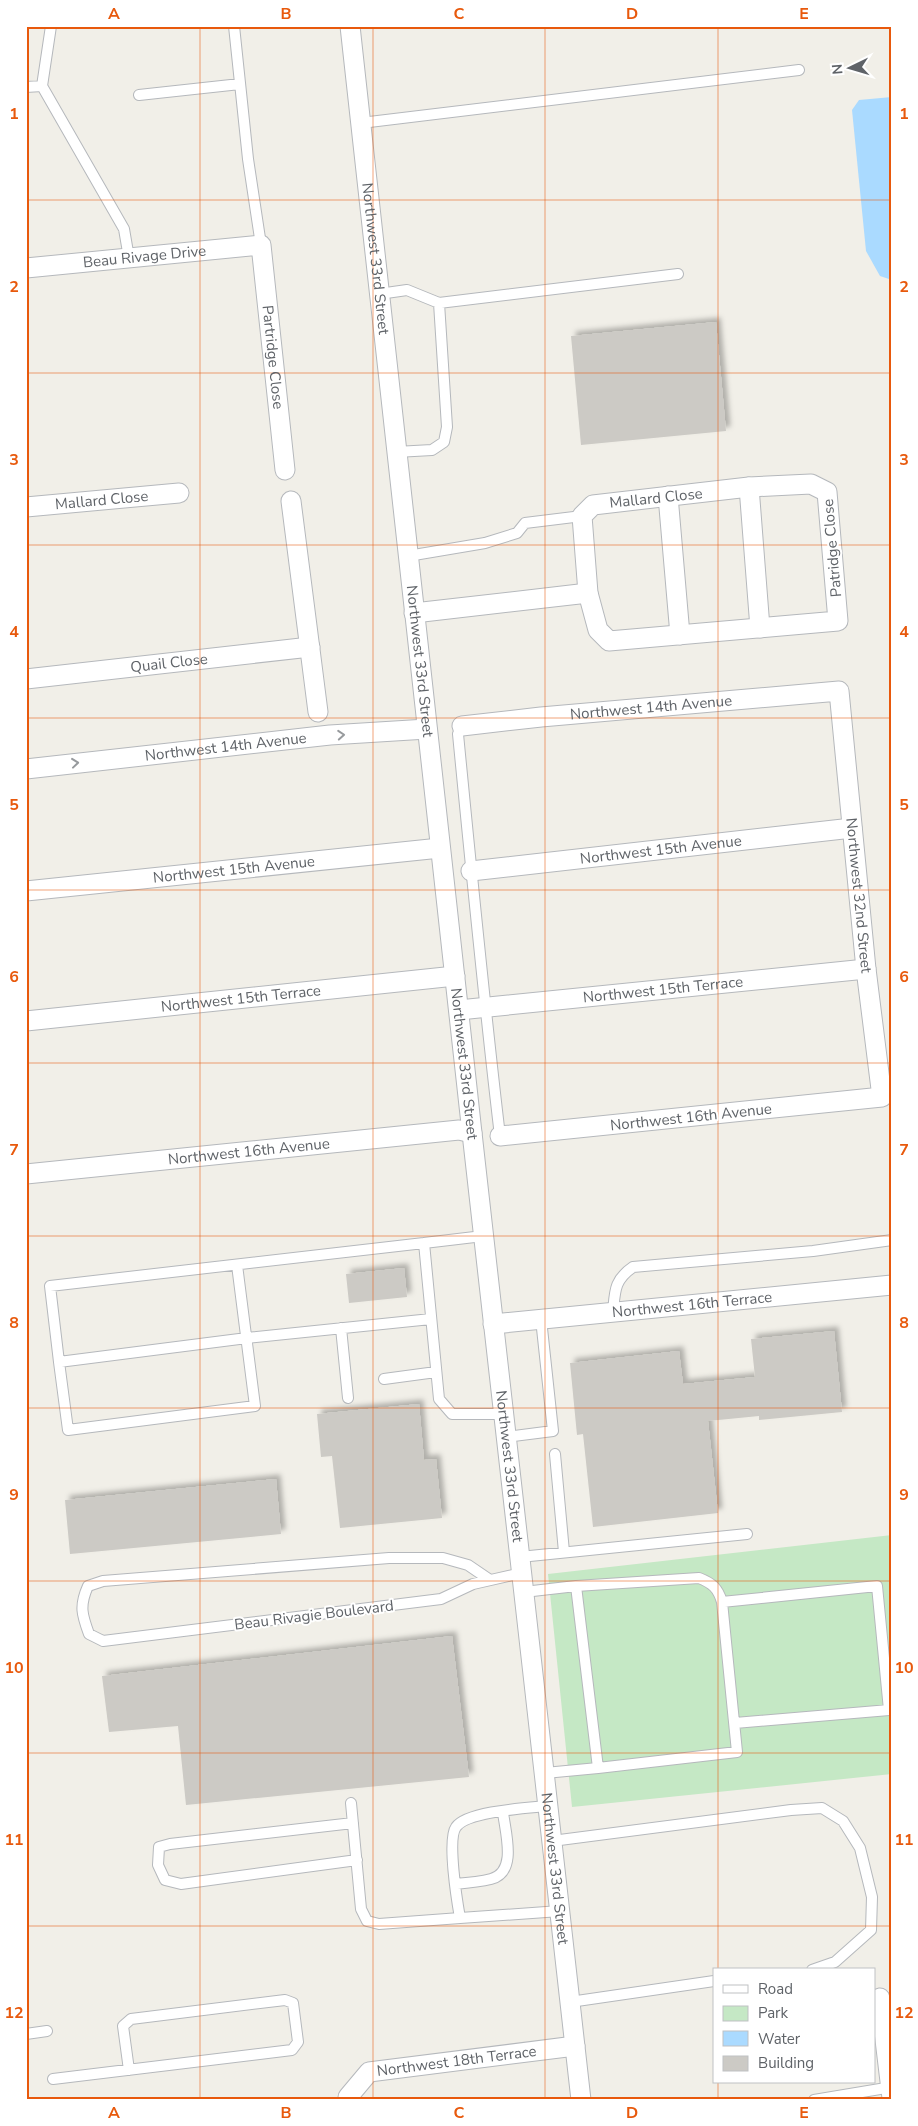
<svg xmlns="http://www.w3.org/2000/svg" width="918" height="2126" font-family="'Nunito Sans',sans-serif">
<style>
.green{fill:#c5e8c5}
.water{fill:#aadaff}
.building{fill:#cccac5;filter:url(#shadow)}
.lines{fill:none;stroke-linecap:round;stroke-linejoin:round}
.lane-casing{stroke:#b5b8bc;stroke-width:12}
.street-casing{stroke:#b5b8bc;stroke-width:21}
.lane{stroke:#fff;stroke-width:10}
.street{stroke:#fff;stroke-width:19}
.oneway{stroke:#979a9d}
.grid{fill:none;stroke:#e8590c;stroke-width:1;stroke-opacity:0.55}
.labels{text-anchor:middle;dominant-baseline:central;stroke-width:4;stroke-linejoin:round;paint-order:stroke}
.street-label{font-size:15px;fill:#5f6368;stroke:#fff}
.neatline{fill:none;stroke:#e8590c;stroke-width:2}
.grid-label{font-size:16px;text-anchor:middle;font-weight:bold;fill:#e8590c}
</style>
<defs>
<filter id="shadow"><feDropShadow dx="4.5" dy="-4.5" stdDeviation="2.5" flood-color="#0004"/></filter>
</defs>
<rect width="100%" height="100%" fill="#f1efe8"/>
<!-- green -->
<path class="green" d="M892,1535V1774L572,1807L548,1574Z"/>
<!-- water -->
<path class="water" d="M892,97V280L880,276L866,251L852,110L859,100Z"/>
<!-- building -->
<path class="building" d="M716,322L726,431L581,445L571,336Z
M404,1268L407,1297L349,1303L346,1274Z
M834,1331L842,1412L759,1420V1416L708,1421L718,1513L593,1527L583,1434L577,1435L570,1363L679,1351L683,1384L755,1377L751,1339Z
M419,1404L424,1460L436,1459L442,1518L340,1528L332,1456L321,1457L317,1414Z
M276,1479L281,1534L70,1554L65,1500Z
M452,1636L469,1777L186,1805L178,1726L109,1732L102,1676Z"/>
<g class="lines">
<defs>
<path id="lane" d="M234,26L248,159L261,245
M42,86L124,229L129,258
M26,87L42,86L51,26
M139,95L240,84
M361,123L799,70
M379,294L407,290L439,303L447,427L444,442L432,450L396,452
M439,303L678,274
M408,556L485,543L517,533L525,523L582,516
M462,726L458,734C471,868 484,1002 500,1136
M483,1236L424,1243L439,1399L452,1414H504
M424,1243L50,1286L59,1362L247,1338L431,1319
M613,1312C615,1291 614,1280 633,1267L813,1251L892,1240
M341,1328L348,1398
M59,1362L68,1430L255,1406L237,1265
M384,1379L436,1372
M506,1437L553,1431L541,1319
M555,1454L564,1552
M520,1557L747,1534
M490,1580L468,1565L443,1558H389L103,1581L88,1586C79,1606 82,1615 89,1634L103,1641L441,1599L473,1584L522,1573
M576,1586L699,1578C712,1583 718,1588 722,1602L737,1752L598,1768
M524,1592L576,1586L598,1768L545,1773
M722,1602L877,1586L889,1710L735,1723
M351,1803L361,1909L367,1921L379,1924L460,1918
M548,1806C528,1808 467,1811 456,1827C447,1839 457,1901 460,1918L560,1911
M353,1823L170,1844L159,1847L158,1865L165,1880L181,1884L357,1860
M552,1841L791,1810L822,1808L843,1821L860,1848L872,1897L871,1930L835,1962L812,1970
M455,1884C467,1883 479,1882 491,1879C518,1872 505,1832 503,1812
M570,2002L714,1981
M26,2034L47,2031
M53,2079L292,2050L298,2042L293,2003L285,2000L131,2019L123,2026L129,2070
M814,2100L892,2087"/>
<g id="street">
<path id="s1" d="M350,26L472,1133L581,2100"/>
<path id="s2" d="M26,268L261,245L285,470"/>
<path d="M811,484L827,492L838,621L609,641L598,630L588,593L582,516L593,505L749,487Z"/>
<path d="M749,487L760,628"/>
<path d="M668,496L680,635"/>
<path d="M291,501L318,712"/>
<path id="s3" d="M26,507L179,493"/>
<path d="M414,613L588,593"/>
<path id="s4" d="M26,679L310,647"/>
<path id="s5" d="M462,726L541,717L839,691L866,969L882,1097L500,1136"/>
<path id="s6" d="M26,769L330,735L427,729"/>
<path id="s7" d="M471,871L852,828"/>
<path id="s8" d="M26,891L440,848"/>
<path id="s9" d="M459,1010L866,969"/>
<path id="s10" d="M26,1021L455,976"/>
<path id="s11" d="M26,1174L459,1130L472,1133"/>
<path id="s12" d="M493,1324L892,1285"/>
<path d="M880,1998L892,2098"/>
<path id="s13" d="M348,2100V2097L369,2072L575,2046"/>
</g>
</defs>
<!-- lane casing -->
<use href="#lane" class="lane-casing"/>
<!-- street casing -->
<use href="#street" class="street-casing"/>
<!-- lane -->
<use href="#lane" class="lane"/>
<!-- street -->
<use href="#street" class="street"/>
</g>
<!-- one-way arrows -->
<defs><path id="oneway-chevron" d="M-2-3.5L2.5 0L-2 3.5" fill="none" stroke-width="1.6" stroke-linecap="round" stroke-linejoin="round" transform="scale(1.25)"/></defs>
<g class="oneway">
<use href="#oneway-chevron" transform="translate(341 735) rotate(-4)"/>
<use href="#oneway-chevron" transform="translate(75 763) rotate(-6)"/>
</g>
<!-- grid -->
<path class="grid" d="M200,26V2100M373,26V2100M545,26V2100M718,26V1970M26,200H892M26,373H892M26,545H892M26,718H892M26,890H892M26,1063H892M26,1236H892M26,1408H892M26,1581H892M26,1753H892M26,1926H892M718,2082V2100"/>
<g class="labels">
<!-- street labels -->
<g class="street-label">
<text stroke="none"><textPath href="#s2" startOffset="119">Beau Rivage Drive</textPath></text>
<text stroke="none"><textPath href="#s1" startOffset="234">Northwest 33rd Street</textPath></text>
<text stroke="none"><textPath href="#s2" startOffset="349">Partridge Close</textPath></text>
<text transform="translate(656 498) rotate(-6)">Mallard Close</text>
<text stroke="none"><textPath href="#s3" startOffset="76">Mallard Close</textPath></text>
<text transform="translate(832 548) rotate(-95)">Patridge Close</text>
<text stroke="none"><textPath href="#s1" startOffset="639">Northwest 33rd Street</textPath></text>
<text stroke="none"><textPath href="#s4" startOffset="144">Quail Close</textPath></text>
<text stroke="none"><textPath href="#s5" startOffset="190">Northwest 14th Avenue</textPath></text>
<text stroke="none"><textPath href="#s6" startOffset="201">Northwest 14th Avenue</textPath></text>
<text stroke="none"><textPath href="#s7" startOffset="191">Northwest 15th Avenue</textPath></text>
<text stroke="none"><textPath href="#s8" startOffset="209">Northwest 15th Avenue</textPath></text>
<text stroke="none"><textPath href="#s5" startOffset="584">Northwest 32nd Street</textPath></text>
<text stroke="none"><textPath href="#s9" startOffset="205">Northwest 15th Terrace</textPath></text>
<text stroke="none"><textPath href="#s10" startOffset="216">Northwest 15th Terrace</textPath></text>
<text stroke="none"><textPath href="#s1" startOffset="1044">Northwest 33rd Street</textPath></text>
<text transform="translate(691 1117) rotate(-6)">Northwest 16th Avenue</text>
<text stroke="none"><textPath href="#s11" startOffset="224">Northwest 16th Avenue</textPath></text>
<text stroke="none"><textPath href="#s12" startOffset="200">Northwest 16th Terrace</textPath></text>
<text stroke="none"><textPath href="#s1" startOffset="1449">Northwest 33rd Street</textPath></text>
<text transform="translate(314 1615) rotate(-7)">Beau Rivagie Boulevard</text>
<text stroke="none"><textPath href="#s1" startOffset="1854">Northwest 33rd Street</textPath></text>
<text stroke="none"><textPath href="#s13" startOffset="124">Northwest 18th Terrace</textPath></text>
</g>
</g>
<!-- border -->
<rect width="918" height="2126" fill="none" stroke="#ffffff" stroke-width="55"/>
<!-- legend -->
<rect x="713" y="1968" width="162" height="115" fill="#ffffff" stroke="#bfc1c3"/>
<rect x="723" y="1985" width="25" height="8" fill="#ffffff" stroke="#bfc1c3"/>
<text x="758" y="1994" font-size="15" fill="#5f6368">Road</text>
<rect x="723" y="2006" width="25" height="15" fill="#c5e8c5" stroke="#bfc1c3"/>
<text x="758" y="2018" font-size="15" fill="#5f6368">Park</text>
<rect x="723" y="2031" width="25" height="15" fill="#aadaff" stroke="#bfc1c3"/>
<text x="758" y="2044" font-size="15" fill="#5f6368">Water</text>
<rect x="723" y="2056" width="25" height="15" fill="#cccac5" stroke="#bfc1c3"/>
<text x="758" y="2068" font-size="15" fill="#5f6368">Building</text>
<!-- north arrow -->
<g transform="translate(850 68) rotate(265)" stroke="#ffffff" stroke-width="4" paint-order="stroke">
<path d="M0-4L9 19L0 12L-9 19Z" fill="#5f6368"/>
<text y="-8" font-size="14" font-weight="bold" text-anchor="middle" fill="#5f6368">N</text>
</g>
<rect x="28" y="28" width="862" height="2070" class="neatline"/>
<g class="grid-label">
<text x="114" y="19">A</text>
<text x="286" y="19">B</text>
<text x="459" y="19">C</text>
<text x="632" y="19">D</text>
<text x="804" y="19">E</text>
<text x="14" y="119">1</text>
<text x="904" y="119">1</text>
<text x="14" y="292">2</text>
<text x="904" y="292">2</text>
<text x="14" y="465">3</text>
<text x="904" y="465">3</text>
<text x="14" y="637">4</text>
<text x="904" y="637">4</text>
<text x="14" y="810">5</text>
<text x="904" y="810">5</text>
<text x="14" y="982">6</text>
<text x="904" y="982">6</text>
<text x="14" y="1155">7</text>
<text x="904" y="1155">7</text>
<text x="14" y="1328">8</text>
<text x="904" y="1328">8</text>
<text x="14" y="1500">9</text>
<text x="904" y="1500">9</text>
<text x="14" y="1673">10</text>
<text x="904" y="1673">10</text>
<text x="14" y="1845">11</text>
<text x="904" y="1845">11</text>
<text x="14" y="2018">12</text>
<text x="904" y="2018">12</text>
<text x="114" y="2118">A</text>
<text x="286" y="2118">B</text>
<text x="459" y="2118">C</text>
<text x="632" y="2118">D</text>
<text x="804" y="2118">E</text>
</g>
</svg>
